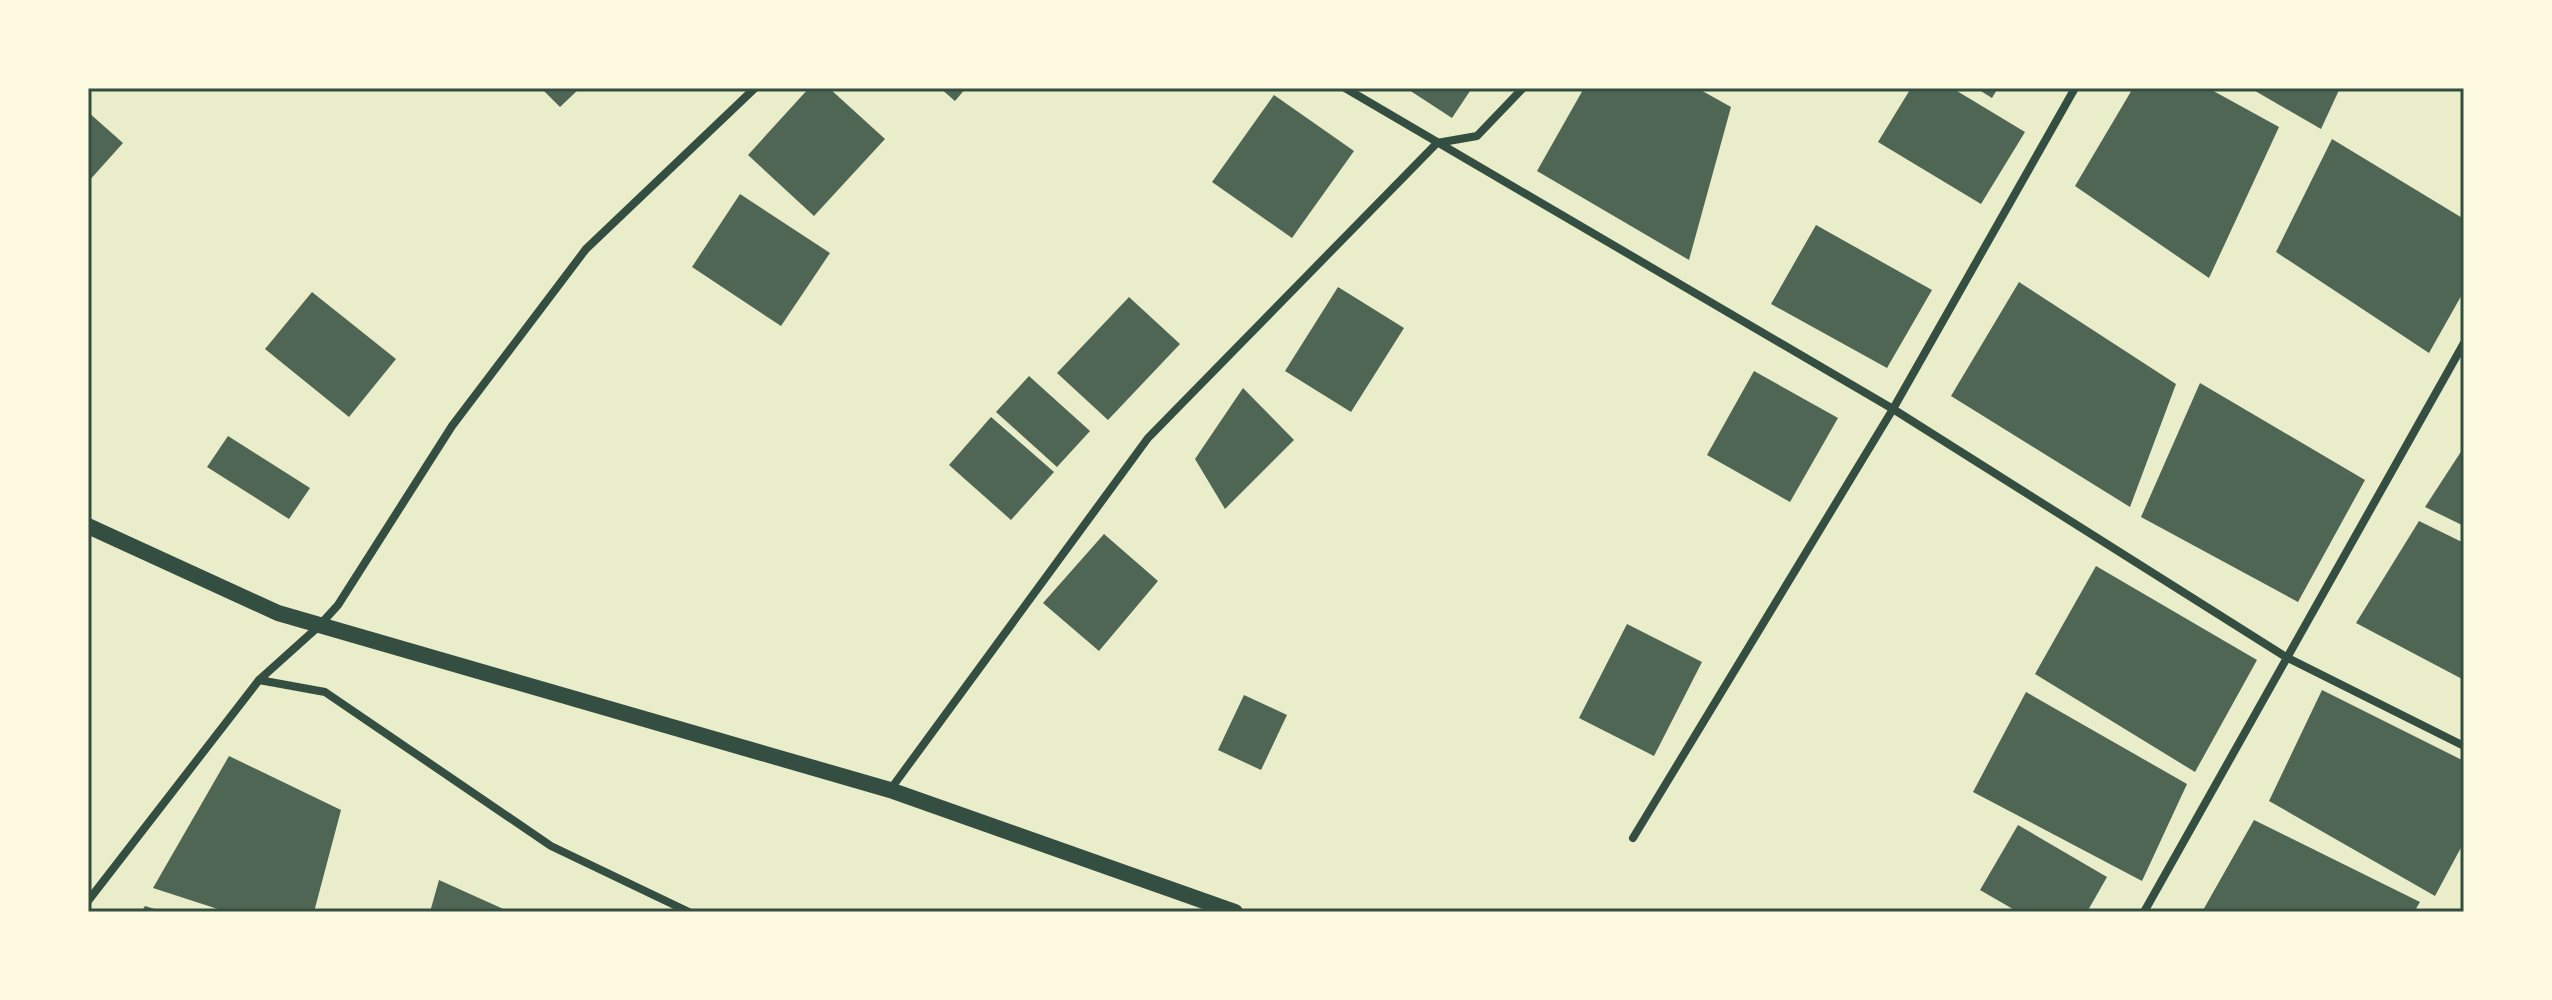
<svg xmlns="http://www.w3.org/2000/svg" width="2552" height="1000" font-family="Manrope,sans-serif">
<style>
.building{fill:#4f6655}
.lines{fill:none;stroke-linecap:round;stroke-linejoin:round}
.minor{stroke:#344e41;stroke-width:8}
.secondary{stroke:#344e41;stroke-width:16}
.neatline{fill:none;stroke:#344e41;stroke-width:3}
</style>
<rect width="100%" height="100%" fill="#e9edc9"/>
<!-- building -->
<path class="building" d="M541,88H580L560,107Z
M809,88H829L885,139L814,216L748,155Z
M940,88H966L955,101Z
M1406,88H1472L1452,118Z
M1584,88H1697L1731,107L1689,260L1537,171Z
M1911,88H1952L2025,132L1981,204L1878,142Z
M1976,88H1998L1992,98Z
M2133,88H2208L2279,127L2209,278L2075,186Z
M2250,88H2340L2321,129Z
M1274,95L1354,151L1292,238L1212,182Z
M88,112L123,143L88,182Z
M2332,139L2464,219V291L2429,353L2276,252Z
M740,194L830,253L781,326L692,267Z
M1816,225L1932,290L1887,368L1771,304Z
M2019,282L2176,384L2130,507L1951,396Z
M1338,287L1404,328L1351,412L1285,371Z
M312,292L396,359L349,417L265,349Z
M1129,297L1180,344L1108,420L1057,373Z
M1754,371L1838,418L1790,502L1707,455Z
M1029,376L1090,431L1057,467L996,412Z
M2200,383L2365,480L2298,602L2141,517Z
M1243,388L1294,440L1225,509L1195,459Z
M991,417L1054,472L1011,520L949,465Z
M228,436L310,488L289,519L207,467Z
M2464,447V526L2425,507Z
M2419,521L2464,543V680L2356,623Z
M1104,534L1158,581L1099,651L1043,603Z
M2096,566L2257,660L2195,772L2035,674Z
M1627,624L1702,662L1654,756L1579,718Z
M2322,690L2464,761V842L2435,896L2269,801Z
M2026,692L2187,784L2142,881L1973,792Z
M1244,695L1287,715L1261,770L1218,750Z
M229,756L341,810L314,912H227L153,888Z
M2254,820L2420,902L2414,912H2202Z
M2018,825L2107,877L2087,912H2018L1980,890Z
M439,880L510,912H430Z
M145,906L161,911V912H141Z"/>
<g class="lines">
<!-- minor -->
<path class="minor" d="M1345,88L1893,409L2286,657L2464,746
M259,680L325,692L551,846L689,912
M890,790L1148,438L1437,143L1477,136L1523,88
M1633,838L1893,409L2075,88
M88,901L259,680L318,627L338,605L452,426L586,249L755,88
M2144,912L2464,343"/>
<!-- secondary -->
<path class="secondary" d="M88,526L278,613L890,790L1235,912"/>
</g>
<!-- border -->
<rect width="2552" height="1000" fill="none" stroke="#fefae0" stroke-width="180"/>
<rect x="90" y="90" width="2372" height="820" class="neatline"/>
</svg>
